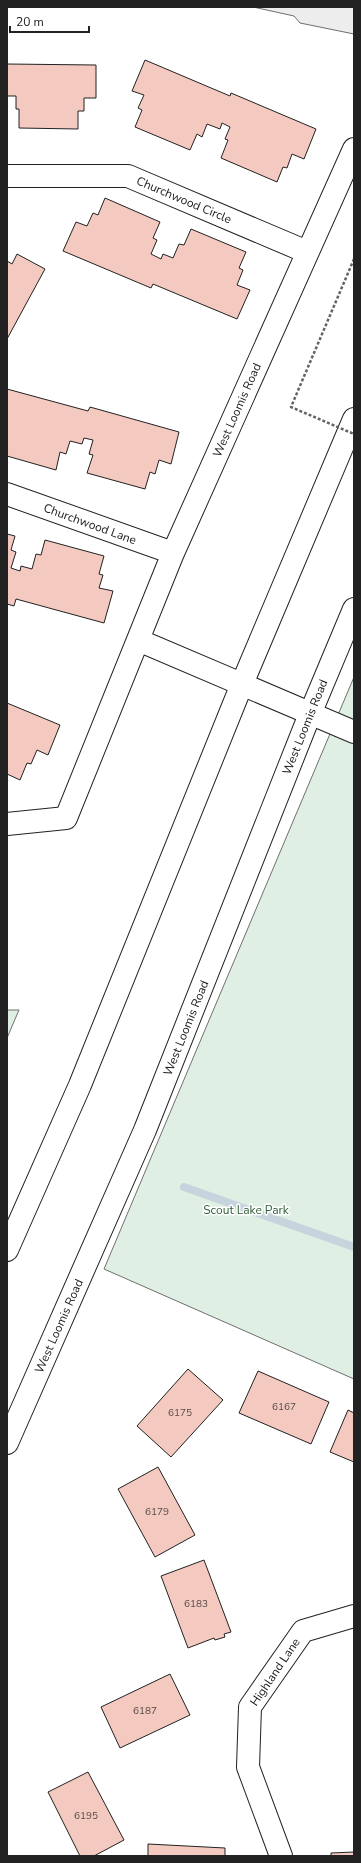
<svg xmlns="http://www.w3.org/2000/svg" width="361" height="1863" font-family="'Nunito Sans',sans-serif">
<style>
.green{fill:#e0efe3;stroke:#6f6f6f}
.parking{fill:#ededed;stroke:#6f6f6f}
.lines{fill:none;stroke-linecap:round;stroke-linejoin:round}
.stream{stroke:#c7d3dd;stroke-width:8}
.building{fill:#f3c9c0;stroke:#222}
.minor-casing{stroke:#222;stroke-width:24}
.major-casing{stroke:#222;stroke-width:24}
.minor{stroke:#fff;stroke-width:22}
.major{stroke:#fff;stroke-width:22}
.path-bridge{stroke:#646464;stroke-width:2.5;stroke-dasharray:3 2;stroke-linecap:butt}
.labels{text-anchor:middle;dominant-baseline:central;stroke-width:3;stroke-linejoin:round;paint-order:stroke}
.number-label{font-size:10px;fill:#564c4a}
.street-label{font-size:12px;fill:#222;stroke:#fff}
.park-label{font-size:12px;fill:#2f5e38;stroke:#fff}
</style>
<rect width="100%" height="100%" fill="#fff"/>
<!-- green -->
<path class="green" d="M354,677V1379L104,1269Z
M7,1010H19L7,1038Z"/>
<!-- parking -->
<path class="parking" d="M253,7H354V34L300,23L294,16Z"/>
<g class="lines">
<!-- stream -->
<path class="stream" d="M184,1187L354,1247"/>
</g>
<!-- building -->
<path class="building" d="M145,60L230,96L231,93L316,129L304,159L292,154L287,168L283,167L277,182L221,158L228,140L225,139L230,127L222,123L220,129L207,124L202,137L197,134L190,150L135,127L142,110L138,108L144,95L132,91Z
M7,64L96,65V98H84V111H78V129L19,128V109H16V96H7Z
M105,198L160,222L153,238L157,240L151,254L161,259L163,254L173,258L179,244L184,245L191,229L246,252L239,268L243,270L237,285L250,290L237,319L153,284L151,288L63,251L76,222L87,226L93,213L98,215Z
M17,254L45,269L7,339V261L12,264Z
M7,389L88,411L90,407L179,432L171,464L159,460L155,474L150,472L145,489L87,473L93,455L89,454L93,440L84,438L82,444L70,441L66,454L60,452L56,470L7,456Z
M7,534L15,536L11,550L16,552L11,568L20,571L21,566L32,569L36,554L41,555L45,540L104,556L99,574L103,575L99,588L113,591L104,623L16,599L14,606L7,604Z
M7,703L60,725L48,755L37,750L31,764L27,763L20,780L7,774Z
M188,1369L223,1400L171,1457L137,1426Z
M258,1371L329,1402L311,1444L239,1413Z
M348,1410L354,1413V1462L330,1452Z
M158,1467L195,1535L155,1557L118,1489Z
M204,1560L231,1632L224,1634L225,1637L215,1640L214,1638L188,1648L161,1576Z
M170,1674L190,1715L120,1748L101,1707Z
M88,1772L124,1840L94,1856H80L48,1792Z
M148,1844L225,1848V1856H148Z
M354,1852V1856H331V1853Z"/>
<g class="lines">
<defs>
<path id="minor" d="M7,176H128L307,252
M7,494L173,553
M138,640L354,732
M7,824L66,818L173,553L354,149
M281,1856L248,1767L250,1707L303,1631L354,1616"/>
<path id="major" d="M7,1250L80,1085L242,684L354,419
M7,1443L145,1130L310,714L354,609"/>
</defs>
<!-- minor casing -->
<use href="#minor" class="minor-casing"/>
<!-- major casing -->
<use href="#major" class="major-casing"/>
<!-- minor -->
<use href="#minor" class="minor"/>
<!-- major -->
<use href="#major" class="major"/>
<!-- path-bridge -->
<path class="path-bridge" d="M354,259L291,407L354,434"/>
</g>
<g class="labels">
<!-- number labels -->
<g class="number-label">
<text x="284" y="1407">6167</text>
<text x="180" y="1413">6175</text>
<text x="157" y="1512">6179</text>
<text x="196" y="1604">6183</text>
<text x="145" y="1711">6187</text>
<text x="86" y="1816">6195</text>
</g>
<!-- street labels -->
<g class="street-label">
<text transform="translate(184 200) rotate(23)">Churchwood Circle</text>
<text transform="translate(237 410) rotate(-66)">West Loomis Road</text>
<text transform="translate(90 524) rotate(20)">Churchwood Lane</text>
<text transform="translate(305 727) rotate(-68)">West Loomis Road</text>
<text transform="translate(186 1028) rotate(-68)">West Loomis Road</text>
<text transform="translate(59 1326) rotate(-66)">West Loomis Road</text>
<text transform="translate(275 1672) rotate(-56)">Highland Lane</text>
</g>
<!-- park labels -->
<g class="park-label">
<text x="246" y="1210">Scout Lake Park</text>
</g>
</g>
<!-- border -->
<rect width="361" height="1863" fill="none" stroke="#222222" stroke-width="16"/>
<!-- scale -->
<path d="M10 26v6h79v-6" fill="none" stroke="#222222" stroke-width="2"/>
<text x="16" y="26" font-size="12" fill="#222222" stroke="#ffffff" stroke-width="3" paint-order="stroke">20 m</text>
</svg>
